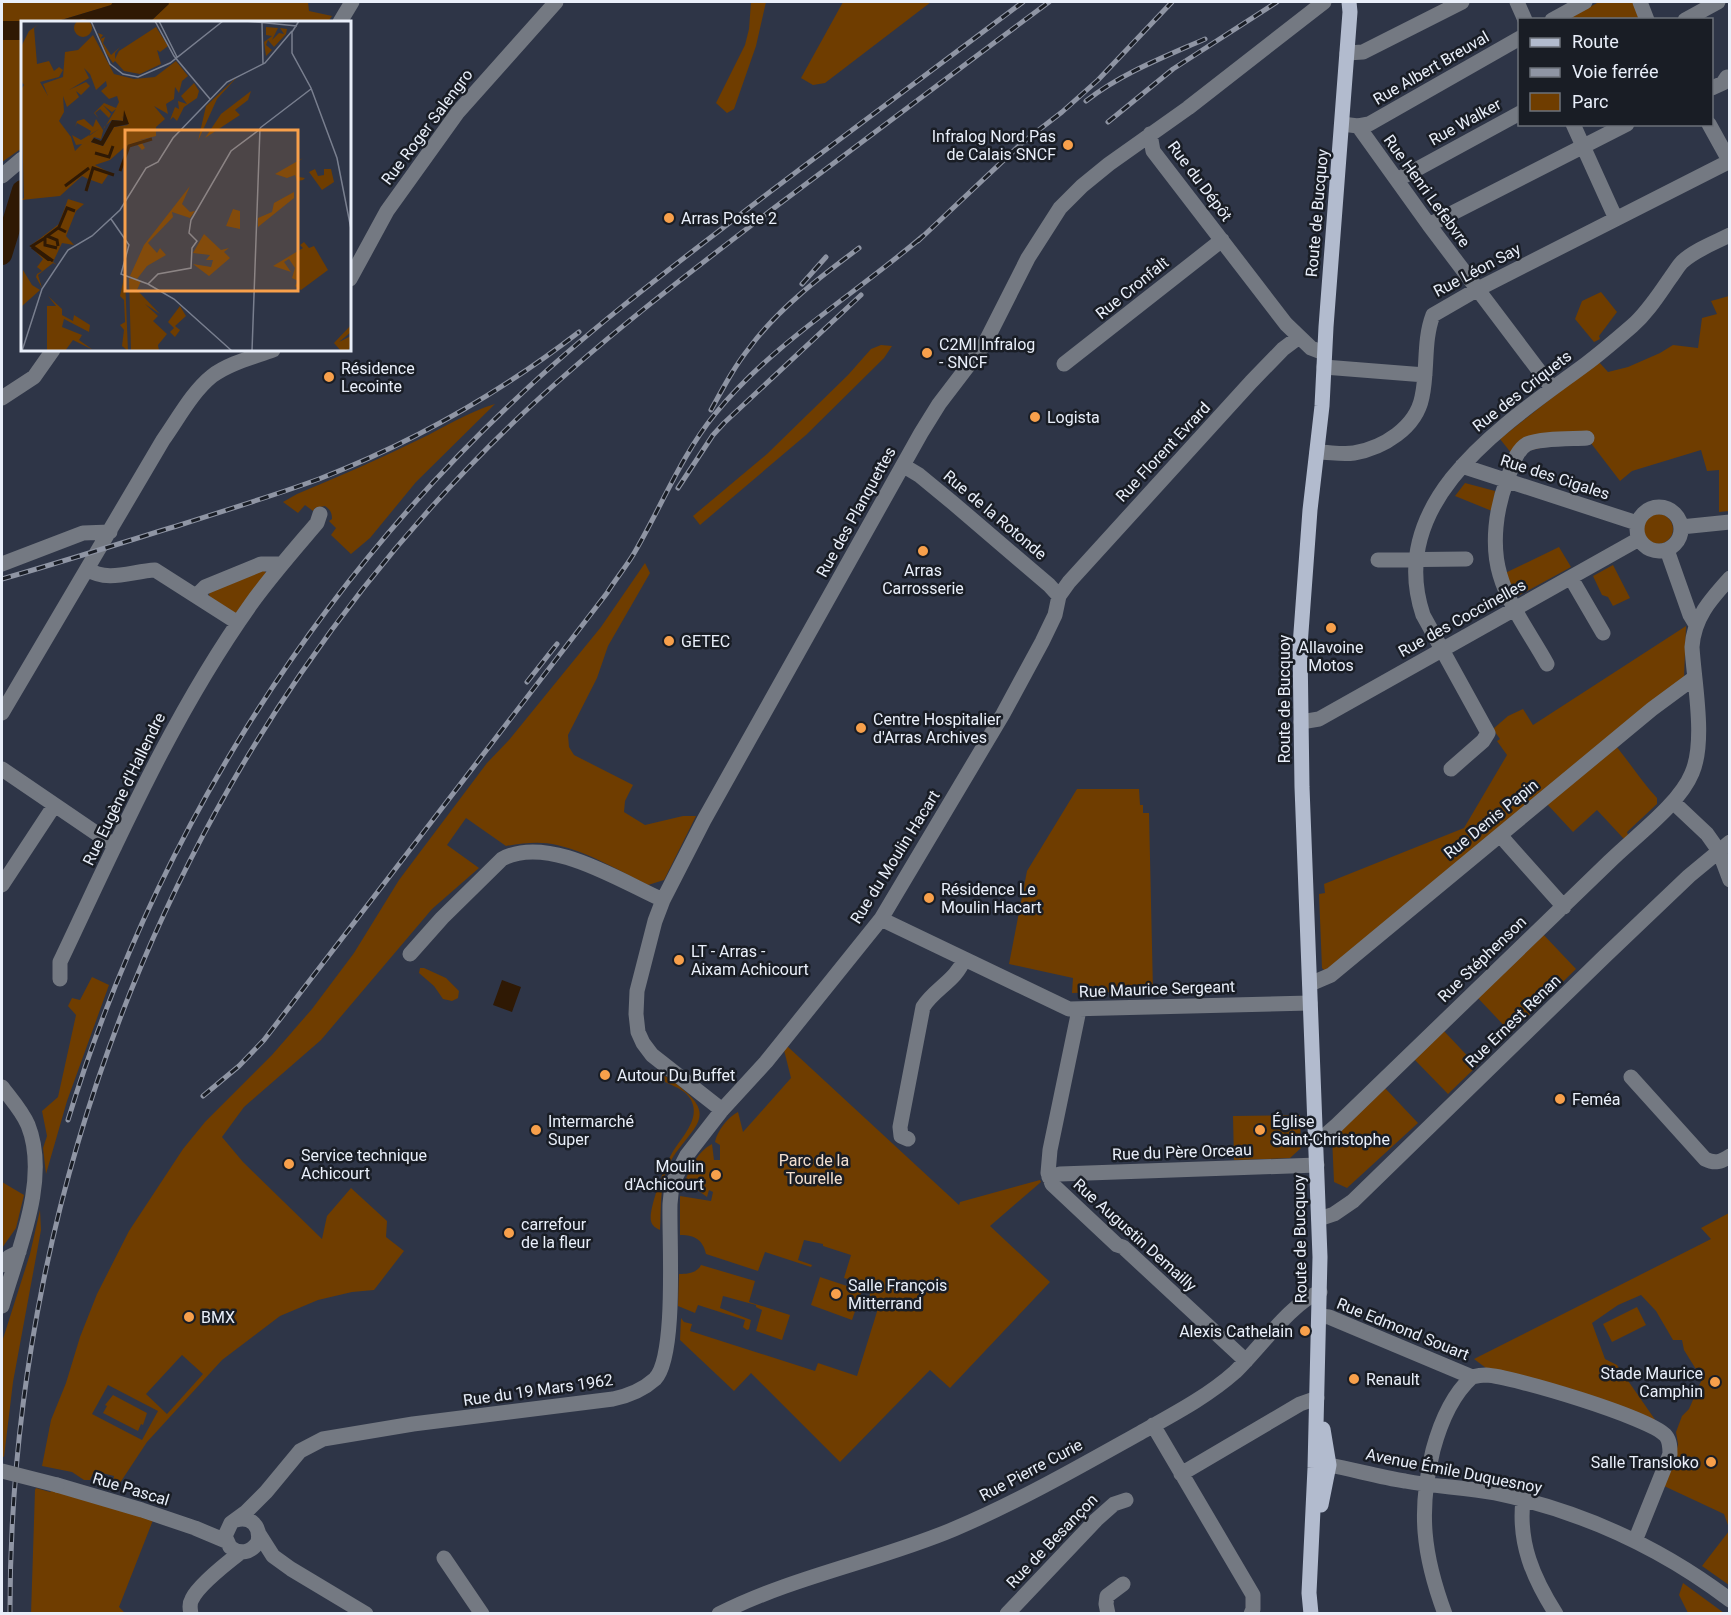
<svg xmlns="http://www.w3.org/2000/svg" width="1731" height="1615" font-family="Roboto,sans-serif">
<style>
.green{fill:#6f3d00;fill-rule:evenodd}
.water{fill:#2f1904}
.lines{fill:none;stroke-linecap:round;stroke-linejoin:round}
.river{stroke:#2f1904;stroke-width:20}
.minor{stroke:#747982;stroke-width:15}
.major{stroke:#b2bbce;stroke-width:15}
.rail-casing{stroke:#8f95a4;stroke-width:5}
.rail{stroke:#191d25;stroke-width:3;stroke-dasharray:9;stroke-linecap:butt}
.minor-bridge{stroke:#747982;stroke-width:15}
.poi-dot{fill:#f8a04b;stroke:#191d25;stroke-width:2}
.labels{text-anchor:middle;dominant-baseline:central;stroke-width:5;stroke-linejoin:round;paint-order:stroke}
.street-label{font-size:16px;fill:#e9effa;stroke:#191d25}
.poi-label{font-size:16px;fill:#e9effa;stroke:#191d25;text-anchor:start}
.park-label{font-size:16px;fill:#f3dfcf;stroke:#191d25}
.inset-river{fill:none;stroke:#2f1904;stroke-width:3}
.inset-road{fill:none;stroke:#797f8f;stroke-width:1.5}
.view{fill:#f8a04b;fill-opacity:0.15;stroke:#f8a04b;stroke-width:3}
.inset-edge{fill:none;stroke:#e9effa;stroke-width:3}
</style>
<rect width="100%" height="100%" fill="#2e3547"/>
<!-- green -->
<path class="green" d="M2,2H113L112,5L58,21H2Z
M168,2H308L309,11L332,16L328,22H150L168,4Z
M751,2H766L756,46L734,109L727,113L716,103L745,45L749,29Z
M843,2H931L825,83L813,85L801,78Z
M1599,2H1633L1640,20H1566Z
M2,40H22V148L2,162Z
M1601,292L1617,312L1599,336L1600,339L1594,342L1575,319L1582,301Z
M1729,296V316H1728L1729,511L1719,512V470L1707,471L1701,450L1632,471L1620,481L1587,438L1512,454L1500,439L1598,361L1608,372L1628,367L1660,353L1673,345L1698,348L1702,318L1717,314L1711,301Z
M881,345L892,346L884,358L806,435L700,525L693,516L767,454L848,375L871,349Z
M495,404L416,482L370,538L351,554L331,535L336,528L329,521L332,519C332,512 330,510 325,506L315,508L313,511L305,505L298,513L283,502L297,494C338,477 379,459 420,439C445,427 468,412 495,404Z
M1465,483L1495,491L1492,511L1455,496Z
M1643 529a15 15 0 1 1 30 0a15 15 0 1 1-30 0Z
M1559,547L1571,567L1518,596L1512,592L1503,574Z
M645,563L650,573L608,646L597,678L568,735L569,747L574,755L633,785L625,801L624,812L645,825L683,816H696L664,880L648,885C619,871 589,852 557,845C541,841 523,843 506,846L466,818L447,845L479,868L432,909L321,1040L244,1107L222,1137L243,1162L322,1239L327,1216L351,1188L387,1221L386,1237L404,1251L374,1290L352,1292L318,1300L280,1316L222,1360L147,1442L116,1489L112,1488L114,1476L94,1471L90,1480H84L72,1472L42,1466L51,1420L66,1383L80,1337L97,1294L129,1231L183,1149L205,1122L272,1055L312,1009L354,953L399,880L487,763L509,740L601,627ZM182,1355L203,1374L167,1414L146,1394ZM108,1385L158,1411L142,1440L92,1414Z
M1613,565L1630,598L1613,606L1608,597L1602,595L1593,576Z
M263,569L267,574L239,613L233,614L210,598L209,594L212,588Z
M1686,626L1684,678L1325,971L1322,968L1319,894L1325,893L1324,884L1464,828L1507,755L1497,741L1500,739L1493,729L1508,716L1523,709L1533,725Z
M1616,746C1630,763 1642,782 1657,798V804L1627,832L1628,835L1624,839L1597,810L1573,832L1547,804Z
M1077,789H1139L1140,805H1143V813H1149L1153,991L1072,993L1073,978L1009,964L1027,871Z
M1541,932L1576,969L1511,1033L1476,996Z
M420,968H424L446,978L459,991L458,998L452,1001L443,999L434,986L419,973Z
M92,977L109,985L67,1101L46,1174L43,1148L47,1136L42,1111L58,1097L76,1015L68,1006L72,998L80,1000Z
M1443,1030L1477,1066L1448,1094L1413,1058Z
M787,1046L959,1205L960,1202L1040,1180L1041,1182L990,1226L1050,1282L950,1388L930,1370L840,1462L751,1373L734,1391L680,1340L681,1318L684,1322L692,1324L690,1331L815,1371L818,1363L857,1376L880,1302L869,1298L871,1290L853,1285L854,1281L844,1278L851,1255L823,1246V1244L804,1240L798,1260L812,1265L811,1267L765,1252L758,1271L706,1254C703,1240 695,1235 680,1235V1196L711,1201L713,1192L709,1190L707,1197L685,1181C691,1167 697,1152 712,1144L714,1160H720V1145L715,1142C717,1131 728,1117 738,1112L743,1132L791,1078L784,1050Z
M664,1076C672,1078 679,1086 686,1092C711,1114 697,1125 681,1146C674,1154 668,1165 665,1175C660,1192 661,1212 660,1230C656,1228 652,1226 651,1221C648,1211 665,1165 671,1155C678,1141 698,1123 693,1105C690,1092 676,1087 665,1082Z
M1384,1087L1418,1123L1347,1188L1334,1182L1332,1137Z
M1300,1115L1301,1148L1290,1158L1234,1160L1233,1116Z
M2,1182L24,1195L16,1228L2,1248Z
M40,1210L41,1230L13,1382L4,1457L2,1456V1342L30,1254Z
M1729,1213V1528L1724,1514L1664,1486L1676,1454L1678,1444L1676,1432L1682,1416L1689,1409L1702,1379L1684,1350L1682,1340H1673L1656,1311L1641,1295L1618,1305L1592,1323L1605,1359L1617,1365L1656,1421L1490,1371L1474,1359L1711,1239L1701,1228Z
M701,1265L755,1281L749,1302L790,1315L782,1340L756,1331L762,1310L756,1307V1305L723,1296L720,1308L751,1320L749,1329L747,1330L743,1327L745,1320L698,1305L695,1313L678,1306L679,1274C688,1274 697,1273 701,1265Z
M820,1277L862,1291L852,1320L811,1305Z
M1637,1307L1646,1325L1612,1342L1603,1324Z
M113,1395L147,1413L143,1425L141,1424L138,1431L103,1413L107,1406L105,1405Z
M57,1485L155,1515L119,1607L125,1613L31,1614L35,1490L36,1488L50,1492Z
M1729,1531V1585L1702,1566Z
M1683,1583L1724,1613H1688L1679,1595Z"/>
<!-- water -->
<path class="water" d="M113,2H168L169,4L150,22H22V40H2V21H58L111,5Z
M502,980L521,987L512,1012L493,1005Z"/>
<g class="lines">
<!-- river -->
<path class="river" d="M2,255L22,190"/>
<!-- minor -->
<path class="minor" d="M1517,2L1525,20
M1640,2L1647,20
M1552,20L1585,2
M1685,20L1718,2
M340,22L352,2
M1347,53L1363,52L1462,2
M1712,88L1723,83L1727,77
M1342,124L1358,126L1429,225L1552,388
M1573,124L1616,219
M1709,124L1730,162
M1358,126L1369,124L1520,38
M1150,134L1153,151L1286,324L1311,348L1324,353
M2,176L22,159
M1397,180L1520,113
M1429,225L1627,124
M350,279L387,211L458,112L556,2
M1064,364L1222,240
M1324,367L1425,375
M2,398L34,377L53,350
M1317,452C1330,452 1342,455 1354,453C1383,448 1416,428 1422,397C1428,370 1423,341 1433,315L1478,289L1730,161
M904,466L919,475L953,503L1049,585L1059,596
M1462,466L1637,523
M1637 529a22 22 0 1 1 44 0a22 22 0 1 1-44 0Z
M1681,527L1730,522
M1667,550L1690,615L1696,625
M1378,560L1466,559
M2,564L83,533L110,532
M87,569C108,583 132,571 155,570L238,623
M1571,578L1603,633
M197,595L205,587L261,564H282
M1059,596L1069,582L1251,382L1283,349L1299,337
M1547,664C1531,635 1509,606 1500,575C1491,545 1496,508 1507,480C1512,468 1515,451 1527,444C1541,438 1571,439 1587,438
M2,713L163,440C178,419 192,392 212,376C229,363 254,357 273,350
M1301,722L1319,719L1639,539
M2,769L115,846
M1451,769L1483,741L1488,733L1423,615C1384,499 1508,422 1586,364C1602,352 1617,339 1632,326C1648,312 1659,294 1671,277C1675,272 1678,266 1682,262C1695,250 1714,243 1730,235
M1673,802L1707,834L1719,851L1730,880
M1501,835L1506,842L1564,907
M2,885L54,806
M881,919L1069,1009L1310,1003
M410,954L442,918L502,859C548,834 620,881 663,900
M60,979V962C118,840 172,715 251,604C271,576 294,550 317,523L320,514
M1310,984L1331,975L1652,709L1694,678
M1079,1010L1050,1150L1048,1173L1052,1184L1117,1245L1123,1247L1246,1361
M1631,1077L1705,1159C1715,1164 1721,1162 1730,1156
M2,1087C11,1099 22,1111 28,1125C50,1180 17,1252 2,1306
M722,1110L652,1055L643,1043L638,1032L636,1014L637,991L655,921L663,900L704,820L921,433L939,404L984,345L1028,258L1060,208L1082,186L1109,164L1188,108L1324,2
M908,1139L901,1136L900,1127L923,1007C934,989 957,980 964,959
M1315,1140L1321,1139L1337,1125C1427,1037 1518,950 1609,862C1634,837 1679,805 1692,773C1706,741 1694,682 1692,647C1694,617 1711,599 1730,578
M1049,1177L1060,1174L1317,1165
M1319,1219L1334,1214L1353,1201L1605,956L1689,876L1730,842
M2,1265L9,1257L19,1252
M1320,1316L1329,1317L1472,1377
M1153,1425L1253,1595V1609L1251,1614
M1318,1467L1329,1465C1355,1470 1380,1477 1405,1481C1435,1487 1465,1487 1495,1493C1581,1511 1660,1547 1730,1600
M1181,1474L1300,1404L1317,1398
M57,1485L142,1510L195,1528L226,1541
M1523,1500C1518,1543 1533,1578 1556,1614
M236,1520C251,1516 261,1526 258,1542C251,1553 240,1555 230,1547L225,1536L231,1523L246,1512L266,1492L300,1451L323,1439L413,1424L613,1399C627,1396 644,1389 655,1379C677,1356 669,1239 670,1204L672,1184L687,1155L722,1110L766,1062L881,919L1003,714L1042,642L1055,615L1059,596
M259,1534L273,1556L291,1569L366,1614
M444,1558L482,1614
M191,1614C190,1609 189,1604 192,1599C198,1586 228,1562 241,1552
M719,1614C794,1576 878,1561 954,1529C1018,1502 1079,1467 1140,1433C1172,1415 1207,1397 1235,1372C1258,1350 1293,1301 1320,1292
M1007,1614L1096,1520L1114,1504L1126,1500
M1108,1614L1106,1604L1107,1596L1123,1584
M1445,1614C1423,1555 1418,1511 1433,1450C1440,1424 1451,1396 1472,1377C1476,1376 1481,1375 1486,1375C1511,1376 1652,1418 1666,1436C1670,1441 1670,1448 1670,1454L1635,1541"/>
<!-- major -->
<path class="major" d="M1321,1505L1329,1465L1323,1429
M1311,1614L1309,1593L1315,1468L1320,1257L1302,787L1300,646L1310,510L1322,406L1326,327L1350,12L1349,2"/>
<defs>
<path id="rail" d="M1086,101C1122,73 1164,57 1205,39
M1108,122L1173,69L1277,2
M918,241L1022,143L1062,112L1098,80L1172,2
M802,284L826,257
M711,410C723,388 734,367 750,347C779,308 820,277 859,248
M678,488L713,435L724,423L861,295
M2,579C62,562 121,543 180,525C226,510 273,496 319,479C412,443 500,393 579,332
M527,682L557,644
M203,1096L239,1066L264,1040L607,593C615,580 625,568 633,555C661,508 680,457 715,414C773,343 854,295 923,236
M68,1120C152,845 308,593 518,397C593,326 676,264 758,201C846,134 935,68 1023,2
M10,1614C9,1167 193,728 517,419C597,343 686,275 774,208C866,139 957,70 1049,2"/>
</defs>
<!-- rail casing -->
<use href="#rail" class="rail-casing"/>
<!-- rail -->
<use href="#rail" class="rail"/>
<!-- minor-bridge -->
<path class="minor-bridge" d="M2,1471L57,1485"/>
</g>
<!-- markers -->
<g class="poi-dot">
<circle cx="1068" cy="145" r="6"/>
<circle cx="669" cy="218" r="6"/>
<circle cx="927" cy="353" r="6"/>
<circle cx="329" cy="377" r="6"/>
<circle cx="1035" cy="417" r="6"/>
<circle cx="923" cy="551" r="6"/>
<circle cx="1331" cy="628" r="6"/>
<circle cx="669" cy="641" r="6"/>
<circle cx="861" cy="728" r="6"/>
<circle cx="929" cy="898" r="6"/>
<circle cx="679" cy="960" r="6"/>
<circle cx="605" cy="1075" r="6"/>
<circle cx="1560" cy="1099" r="6"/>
<circle cx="536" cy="1130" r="6"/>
<circle cx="1260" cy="1130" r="6"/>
<circle cx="289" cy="1164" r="6"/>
<circle cx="716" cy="1175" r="6"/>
<circle cx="509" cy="1233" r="6"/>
<circle cx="836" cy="1294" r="6"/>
<circle cx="189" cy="1317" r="6"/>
<circle cx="1305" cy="1331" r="6"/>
<circle cx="1354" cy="1379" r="6"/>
<circle cx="1715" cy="1382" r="6"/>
<circle cx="1711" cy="1462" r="6"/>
</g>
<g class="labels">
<!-- street labels -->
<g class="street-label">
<text transform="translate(1431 68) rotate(-30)">Rue Albert Breuval</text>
<text transform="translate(1465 122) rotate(-29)">Rue Walker</text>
<text transform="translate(427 127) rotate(-53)">Rue Roger Salengro</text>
<text transform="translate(1200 181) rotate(53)">Rue du Dépôt</text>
<text transform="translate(1427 191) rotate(54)">Rue Henri Lefebvre</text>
<text transform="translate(1317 213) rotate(-85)">Route de Bucquoy</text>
<text transform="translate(1477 270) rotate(-28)">Rue Léon Say</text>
<text transform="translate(1132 288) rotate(-39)">Rue Cronfalt</text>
<text transform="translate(1522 391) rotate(-38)">Rue des Criquets</text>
<text transform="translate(1163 452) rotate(-47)">Rue Florent Evrard</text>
<text transform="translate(1555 477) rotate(18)">Rue des Cigales</text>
<text transform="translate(856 512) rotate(-61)">Rue des Planquettes</text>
<text transform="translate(995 515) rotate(40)">Rue de la Rotonde</text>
<text transform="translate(1462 618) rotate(-29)">Rue des Coccinelles</text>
<text transform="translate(1284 699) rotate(-90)">Route de Bucquoy</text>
<text transform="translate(124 789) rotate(-64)">Rue Eugène d'Hallendre</text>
<text transform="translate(1491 819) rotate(-39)">Rue Denis Papin</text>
<text transform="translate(895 857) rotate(-58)">Rue du Moulin Hacart</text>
<text transform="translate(1482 959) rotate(-44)">Rue Stéphenson</text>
<text transform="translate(1157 989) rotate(-2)">Rue Maurice Sergeant</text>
<text transform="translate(1513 1021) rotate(-44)">Rue Ernest Renan</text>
<text transform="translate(1182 1152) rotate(-2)">Rue du Père Orceau</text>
<text transform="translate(1135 1235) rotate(42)">Rue Augustin Demailly</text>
<text transform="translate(1300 1239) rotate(-91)">Route de Bucquoy</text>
<text transform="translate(1403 1329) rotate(22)">Rue Edmond Souart</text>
<text transform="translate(538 1390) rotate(-8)">Rue du 19 Mars 1962</text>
<text transform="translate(1031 1470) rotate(-28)">Rue Pierre Curie</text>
<text transform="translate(1454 1471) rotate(11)">Avenue Émile Duquesnoy</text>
<text transform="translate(131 1489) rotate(17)">Rue Pascal</text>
<text transform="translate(1052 1541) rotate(-46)">Rue de Besançon</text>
</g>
<!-- poi labels -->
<g class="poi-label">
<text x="1056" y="136" text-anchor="end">Infralog Nord Pas<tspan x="1056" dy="18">de Calais SNCF</tspan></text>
<text x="681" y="218">Arras Poste 2</text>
<text x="939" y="344">C2MI Infralog<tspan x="939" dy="18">- SNCF</tspan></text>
<text x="341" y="368">Résidence<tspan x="341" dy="18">Lecointe</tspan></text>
<text x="1047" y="417">Logista</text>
<text x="923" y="570" text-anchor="middle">Arras<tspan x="923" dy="18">Carrosserie</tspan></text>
<text x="681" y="641">GETEC</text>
<text x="1331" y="647" text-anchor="middle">Allavoine<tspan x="1331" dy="18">Motos</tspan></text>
<text x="873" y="719">Centre Hospitalier<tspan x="873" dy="18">d'Arras Archives</tspan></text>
<text x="941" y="889">Résidence Le<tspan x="941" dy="18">Moulin Hacart</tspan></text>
<text x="691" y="951">LT - Arras -<tspan x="691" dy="18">Aixam Achicourt</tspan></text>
<text x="617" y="1075">Autour Du Buffet</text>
<text x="1572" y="1099">Feméa</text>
<text x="548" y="1121">Intermarché<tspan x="548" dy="18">Super</tspan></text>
<text x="1272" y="1121">Église<tspan x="1272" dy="18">Saint-Christophe</tspan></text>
<text x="301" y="1155">Service technique<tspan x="301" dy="18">Achicourt</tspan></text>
<text x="704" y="1166" text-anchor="end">Moulin<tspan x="704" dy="18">d'Achicourt</tspan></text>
<text x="521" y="1224">carrefour<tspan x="521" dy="18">de la fleur</tspan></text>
<text x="848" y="1285">Salle François<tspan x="848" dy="18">Mitterrand</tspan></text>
<text x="201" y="1317">BMX</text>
<text x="1293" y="1331" text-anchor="end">Alexis Cathelain</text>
<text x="1703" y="1373" text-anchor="end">Stade Maurice<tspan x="1703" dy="18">Camphin</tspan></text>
<text x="1366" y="1379">Renault</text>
<text x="1699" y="1462" text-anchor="end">Salle Transloko</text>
</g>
<!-- park labels -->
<g class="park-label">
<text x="814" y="1160">Parc de la<tspan x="814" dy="18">Tourelle</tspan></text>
</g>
</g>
<!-- overview -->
<g transform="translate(21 21)">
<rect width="330" height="330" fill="#2e3547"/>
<path d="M53 7a9 9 0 1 1 18 0a9 9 0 1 1-18 0ZM18,3L13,7L16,43L28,40L33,50L38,46L42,49L38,56L19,61L27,75L22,63L42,56L44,31L57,29L72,14L93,53L113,58L134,56L155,40L167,55L161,60L158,72L154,66L153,78L145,83L147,93L133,85L144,98L135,106V115L115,120L131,117L121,122L124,127L121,129L115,122L108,126L103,142L99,150L106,124L89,139L74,144L93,154H87L81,163L70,159L66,171L69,159L61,155L39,175L0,179L3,177L0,69L3,64L0,60V26L8,10ZM63,47L69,53L75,69L85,60L86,65L80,70L88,78L96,75L98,81L95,87L83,82L73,92L78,98L74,92L79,88L88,97L90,93L82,84L91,91L95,88L82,109L75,98L72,106L63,98L56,100L54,106L56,102L65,107L70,110L68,115L78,108L60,119L51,114L55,124L61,123L54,130L50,116L38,100L43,91L42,75L46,86L58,76L55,70L60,74L69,65L65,61L48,69L68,57ZM101,95L107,104L93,106L82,125L70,121L73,116L80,118L83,106L91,99L103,100ZM135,6L147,25L139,31L136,29L140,43L119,53L103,50L94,40L92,42L85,32L77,12L82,14L79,18L84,16L82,22L90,34L99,26L94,32V38L98,30ZM245,6L257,7L251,19L258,12L263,13L259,7L266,8L265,13L253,26L247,19L245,24L251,29L245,35L243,21L251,15L245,14ZM218,54L196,78L177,120L185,85ZM173,62L178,70L176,77L163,86L156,100L152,96L149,99L154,86L158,88L157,80L166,83L160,75ZM230,70L227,79L214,89L219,94L184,117L200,93ZM282,137L277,141L278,156L284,157L282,159L276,160L274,154L266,157L254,153ZM294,148L297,155L303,154V148H310L313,161L301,169L288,151ZM169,165L161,183L169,191L174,190L169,197L151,191L152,196L127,222L136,232L139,227L145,234L126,245L116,258L109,255L123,224ZM273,171V177L237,206V197L251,191L253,182ZM47,178L63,183L55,190L45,215L53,224L41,222L32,241L36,244L32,242L17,254L21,267L15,256L16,253L21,250L16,246L22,238L9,225L38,203ZM212,188L219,190V208L205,205ZM183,213L200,229L208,227L203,231L209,237L188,255L172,243L190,246L192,239H185L189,234L172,232ZM283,221L288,227L293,225L307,249L280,269L274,265L277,260L271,257L274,247L268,238L263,241L270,251L252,245L282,227L279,224ZM2,249L11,264L19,269L0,286ZM103,257H104L107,330L101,325L103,309L99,304L104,301L103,279L99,275ZM108,257L120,260L116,269L139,293L124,283L137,295L132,300L146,313L137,324L138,330H110ZM27,275L41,288V294L52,300L53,294L69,304L68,311L43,298L41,306L61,314L58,319L72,329L52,319L44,330H26V285H35ZM159,285L165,295L154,305L159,309L154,316L149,311L153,307L147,301ZM330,304V311L318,321L330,315V324L327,330H320L313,322Z" fill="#6f3d00" fill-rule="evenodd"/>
<path d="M103,89L108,103L93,106L82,125L70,121L73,117L80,120L91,99L102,100Z" fill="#2f1904"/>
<path class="inset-river" d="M74,132L88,136L92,125M99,150L108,125L131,118M44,165L68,147M65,170L72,147L93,154M38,206L46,187L54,190M37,225L36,219L26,215L37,207L45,211M11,226L28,239M32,240L11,225L24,217V224L36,227"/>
<path class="inset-road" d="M70,0L89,43L102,53L117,56L149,42L202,0M134,0L153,35L189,78M138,0L156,36M224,0L276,5M278,0L271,11V32L290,67L316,137L330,208M241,2L242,43M239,107L290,68M90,198L108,224L100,253L127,263M127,263L137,253L170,247L171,227L176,220L168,212L170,199L210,130L238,109M127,263L153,278L211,330M1,330L21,268L47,229L71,215L99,189L125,147L137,141L152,117L206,61L244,42L271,10M231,330L239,107"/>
<path class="view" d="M104,109H277V270H104Z"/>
<rect width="330" height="330" class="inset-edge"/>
</g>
<!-- border -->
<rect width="1731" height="1615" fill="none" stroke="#e9effa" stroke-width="6"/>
<!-- legend -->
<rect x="1518" y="18" width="195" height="108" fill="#191d25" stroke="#6c717a" stroke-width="1.5"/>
<rect x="1530" y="38" width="30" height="9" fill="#b2bbce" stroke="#6c717a" stroke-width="1.5"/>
<text x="1572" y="48" font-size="18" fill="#e9effa">Route</text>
<rect x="1530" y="68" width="30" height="9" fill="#8f95a4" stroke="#6c717a" stroke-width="1.5"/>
<text x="1572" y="78" font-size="18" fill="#e9effa">Voie ferrée</text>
<rect x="1530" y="93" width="30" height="18" fill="#6f3d00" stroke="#6c717a" stroke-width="1.5"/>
<text x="1572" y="108" font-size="18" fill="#e9effa">Parc</text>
</svg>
